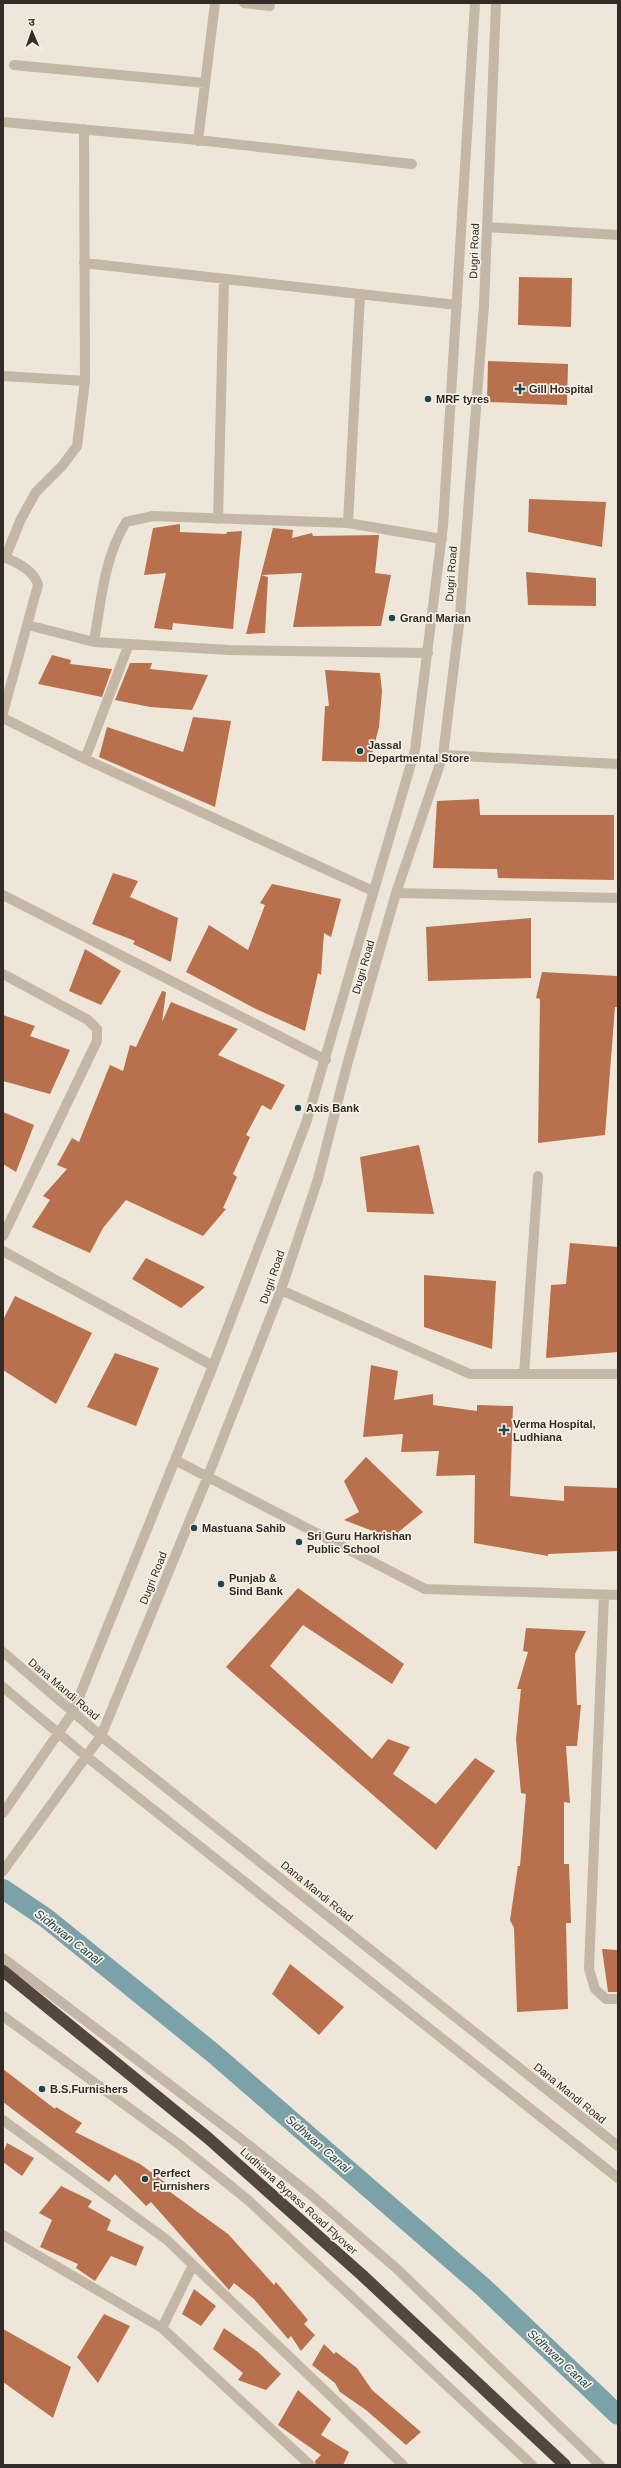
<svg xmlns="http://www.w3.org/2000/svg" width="621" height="2468" font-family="Helvetica,'Noto Sans Devanagari',sans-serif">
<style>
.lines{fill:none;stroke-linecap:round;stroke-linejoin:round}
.canal{stroke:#7ba2a8;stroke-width:20}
.building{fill:#b9704c}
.minor{stroke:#c4b7a6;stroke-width:10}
.highway{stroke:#52463e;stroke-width:12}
.poi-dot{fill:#20474e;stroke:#f6f0e5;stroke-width:1.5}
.labels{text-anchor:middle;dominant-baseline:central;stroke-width:3.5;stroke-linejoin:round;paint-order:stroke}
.street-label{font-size:11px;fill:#322b26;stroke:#f6f0e5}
.poi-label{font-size:11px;font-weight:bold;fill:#322b26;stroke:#f6f0e5;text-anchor:start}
.water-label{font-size:12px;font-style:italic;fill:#20474e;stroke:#f6f0e5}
</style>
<rect width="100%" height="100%" fill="#eee6d9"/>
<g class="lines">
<!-- canal -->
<path class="canal" d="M3,1889L46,1918L213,2053L483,2287L618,2415"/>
</g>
<!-- building -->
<path class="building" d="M519,277L572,278L571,327L518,325Z
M488,361L568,364L567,405L487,402Z
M529,499L606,502L602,547L528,532Z
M180,524V532L226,534L227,532L242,531L233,629L173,623L172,630L154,628L166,573L144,575L153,528Z
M273,528L293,530L292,538L312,533L313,536L379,535L375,573L391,575L381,626L293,627L302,573L261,575Z
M526,572L596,578V606L528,605Z
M261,575L268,577L265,633L246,634Z
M52,655L71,660L70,664L112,669L102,697L38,684Z
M130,663H152L150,669L208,675L192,710L150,707L115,700Z
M325,670L380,673L382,691L379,727L370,762L322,761L325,706H329Z
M193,717L231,721L215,807L99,757L107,727L183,752Z
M479,799L480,815H614V880L498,878L497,869L433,868L437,801Z
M113,873L138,881L130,897L178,918L171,962L133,944L135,941L92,924Z
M272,884L341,899L331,937L324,933L321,975L318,973L305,1031L256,1009L186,972L209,925L248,950L265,905L260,903Z
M531,918V978L428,981L426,927Z
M85,949L121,971L101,1005L69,991Z
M542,972L618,976V1007H615L605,1135L538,1143L540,999L536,998Z
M162,991L166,992L162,1022L171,1002L238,1029L218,1055L285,1085L271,1110L262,1105L246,1135L250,1137L233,1174L237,1177L223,1208L226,1209L203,1236L126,1200L103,1228L90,1253L32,1227L50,1200L43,1196L67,1169L57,1165L72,1138L79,1142L110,1065L123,1071L130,1045L136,1047Z
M3,1015L35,1026L30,1036L70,1050L50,1094L3,1081Z
M3,1112L34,1125L16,1172L3,1164Z
M419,1145L434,1214L367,1212L360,1157Z
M570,1243L618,1247V1352L546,1358L551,1285L566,1284Z
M146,1258L205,1287L181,1308L132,1279Z
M424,1275L496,1281L492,1349L424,1327Z
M15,1296L92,1333L56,1404L3,1370V1320Z
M115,1353L159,1368L136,1426L87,1407Z
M371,1365L398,1371L394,1400L433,1394V1405L477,1411V1405L513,1406L510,1496L564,1501V1486L618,1488V1551L548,1554V1556L474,1543L475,1475L436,1476L439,1451L401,1452L403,1434L363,1437Z
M366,1457L423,1512L391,1538L344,1520L359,1512L344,1481Z
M298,1588L404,1664L392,1684L303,1625L270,1666L372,1759L388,1739L410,1747L393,1774L436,1804L475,1758L495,1771L436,1850L226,1667Z
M526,1628L586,1631L575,1654L577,1705H581L577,1746H566L570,1803L564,1802V1864H569L571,1923H566L568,2009L517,2012L514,1928L510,1920L518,1866H520L526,1794L521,1793L516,1739L521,1689H517L528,1652L523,1651Z
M602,1949L618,1950V1992H608Z
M290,1964L344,2007L319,2035L272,1994Z
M3,2069L55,2109L56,2107L82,2123L75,2132L140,2164L170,2186L166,2189L228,2234L274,2285L276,2282L308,2320L304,2324L315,2335L301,2351L291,2336L288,2339L254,2299L234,2283L229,2290L151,2202L146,2206L115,2174L109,2182L3,2102Z
M7,2143L34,2158L22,2176L3,2162V2153Z
M61,2186L92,2201L88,2207L111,2220L107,2230L144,2247L136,2266L111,2256L95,2281L76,2268L78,2264L40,2247L52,2220L39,2213Z
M194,2289L216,2306L201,2326L182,2314Z
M104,2314L130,2326L98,2383L77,2357Z
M224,2328L258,2352L281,2374L266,2390L238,2380L243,2373L213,2349Z
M3,2329L71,2367L53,2418L3,2382Z
M324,2344L334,2354L336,2352L357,2368L372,2390L421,2432L406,2445L366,2410L340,2392L335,2383L312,2365Z
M298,2390L331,2419L321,2435L349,2452L343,2465H316L315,2461L321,2455L278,2425Z"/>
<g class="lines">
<!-- minor -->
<path class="minor" d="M244,3L270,6
M14,65L205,83
M3,122L188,139L412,164
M198,141L215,3
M487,227L618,235
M84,263L457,305
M3,376L85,381
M218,519L224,280
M348,523L442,539
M3,557C17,562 34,570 38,585L3,713
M5,558L21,519L36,492L62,466L77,446L85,381L84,129
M28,625L94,642L229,650L428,653
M94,642C101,601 104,558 126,522L153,516L348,523L360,295
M3,718L85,759L373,891
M443,755L618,764
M85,759L129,644
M396,893L618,898
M3,895L326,1060
M3,974L88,1020L97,1029V1041L3,1236
M3,1251L213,1366
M281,1290L470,1374H618
M524,1374L538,1176
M175,1460L425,1589L618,1595
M604,1595L589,1969L595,1989L606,1999H618
M3,1652L101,1736L618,2146
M3,1687L87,1757L618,2178
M3,1813L73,1712L213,1366L306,1123L415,750L443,526L475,3
M3,1871L101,1736L208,1476L281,1290L318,1179L347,1065L396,893L443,755L460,616L484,305L496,3
M3,1958L236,2135L310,2194L396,2268L600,2465
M3,2016L176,2142L248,2200L532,2465
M3,2120L167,2240L403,2465
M3,2235L162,2328L310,2465
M162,2328L193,2265"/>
<!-- highway -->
<path class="highway" d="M3,1971L208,2138L362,2275L565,2465"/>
</g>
<!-- markers -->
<g class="poi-dot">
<path d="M518 383h4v4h4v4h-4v4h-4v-4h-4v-4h4z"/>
<circle cx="428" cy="399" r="4"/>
<circle cx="392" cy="618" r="4"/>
<circle cx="360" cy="751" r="4"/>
<circle cx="298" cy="1108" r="4"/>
<path d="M502 1424h4v4h4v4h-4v4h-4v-4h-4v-4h4z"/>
<circle cx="194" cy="1528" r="4"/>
<circle cx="299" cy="1542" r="4"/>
<circle cx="221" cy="1584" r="4"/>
<circle cx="42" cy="2089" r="4"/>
<circle cx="145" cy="2179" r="4"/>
</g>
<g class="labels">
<!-- street labels -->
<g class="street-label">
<text transform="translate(474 251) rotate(-88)">Dugri Road</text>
<text transform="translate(451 574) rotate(-86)">Dugri Road</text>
<text transform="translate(363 967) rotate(-74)">Dugri Road</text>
<text transform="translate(272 1277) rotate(-71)">Dugri Road</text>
<text transform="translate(153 1578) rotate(-68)">Dugri Road</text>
<text transform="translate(64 1689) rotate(40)">Dana Mandi Road</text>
<text transform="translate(317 1891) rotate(39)">Dana Mandi Road</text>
<text transform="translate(570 2093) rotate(39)">Dana Mandi Road</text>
<text transform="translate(299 2201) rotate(42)">Ludhiana Bypass Road Flyover</text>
</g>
<!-- poi labels -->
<g class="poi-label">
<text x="529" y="389">Gill Hospital</text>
<text x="436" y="399">MRF tyres</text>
<text x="400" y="618">Grand Marian</text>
<text x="368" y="745">Jassal<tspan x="368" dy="13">Departmental Store</tspan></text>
<text x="306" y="1108">Axis Bank</text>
<text x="513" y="1424">Verma Hospital,<tspan x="513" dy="13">Ludhiana</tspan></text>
<text x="202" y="1528">Mastuana Sahib</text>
<text x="307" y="1536">Sri Guru Harkrishan<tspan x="307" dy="13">Public School</tspan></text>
<text x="229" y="1578">Punjab &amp;<tspan x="229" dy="13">Sind Bank</tspan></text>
<text x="50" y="2089">B.S.Furnishers</text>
<text x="153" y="2173">Perfect<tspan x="153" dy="13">Furnishers</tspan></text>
</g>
<!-- water labels -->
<g class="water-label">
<text transform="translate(68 1937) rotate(38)">Sidhwan Canal</text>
<text transform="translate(318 2144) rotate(41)">Sidhwan Canal</text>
<text transform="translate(559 2359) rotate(43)">Sidhwan Canal</text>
</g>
</g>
<!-- border -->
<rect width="621" height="2468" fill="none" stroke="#322b26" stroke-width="8"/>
<!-- north arrow -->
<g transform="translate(32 32) rotate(358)" stroke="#f6f0e5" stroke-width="3" paint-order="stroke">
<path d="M0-3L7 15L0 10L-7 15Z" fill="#322b26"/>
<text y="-6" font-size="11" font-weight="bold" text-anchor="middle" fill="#322b26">उ</text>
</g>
</svg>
